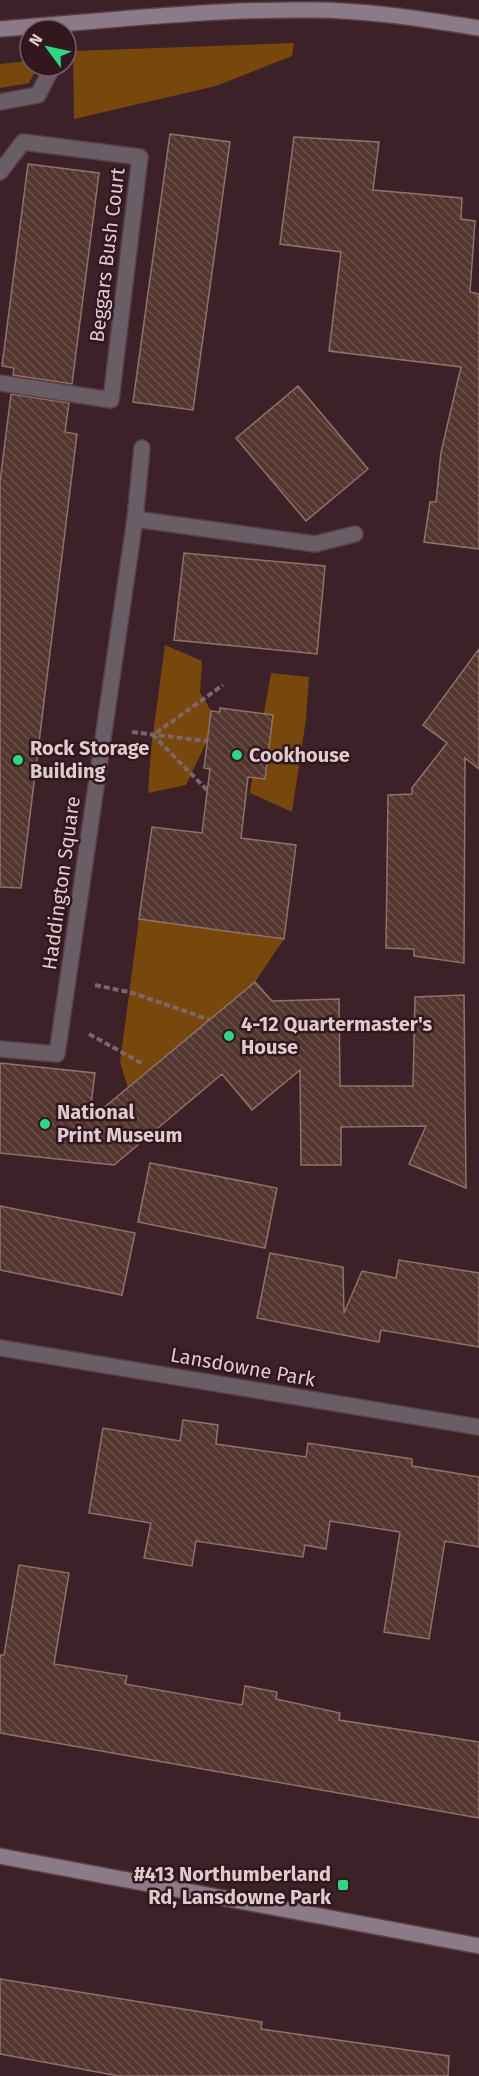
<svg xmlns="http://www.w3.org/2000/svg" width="479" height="2076" font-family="'Fira Sans',sans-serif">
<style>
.grass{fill:#77470b}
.building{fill:url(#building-back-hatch);stroke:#927169;stroke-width:1.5}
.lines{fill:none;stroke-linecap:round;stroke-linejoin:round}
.service-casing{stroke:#5a4046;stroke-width:18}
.minor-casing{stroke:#5a4046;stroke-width:18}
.secondary-casing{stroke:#5a4046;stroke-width:18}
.path{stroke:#7e656a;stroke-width:4;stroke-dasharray:6 3;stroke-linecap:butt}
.service{stroke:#695e66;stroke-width:15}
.minor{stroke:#695e66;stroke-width:15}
.secondary{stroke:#8c7a87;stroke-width:15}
.poi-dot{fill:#2cd884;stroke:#32181e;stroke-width:2}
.labels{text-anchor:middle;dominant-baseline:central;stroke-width:5;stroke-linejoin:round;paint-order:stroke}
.street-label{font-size:20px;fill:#dfcccf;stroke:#32181e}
.poi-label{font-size:20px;font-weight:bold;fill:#dfcccf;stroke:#32181e;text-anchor:start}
</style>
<defs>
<pattern id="building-back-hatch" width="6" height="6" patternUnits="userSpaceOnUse" patternTransform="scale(1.5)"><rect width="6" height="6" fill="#53362f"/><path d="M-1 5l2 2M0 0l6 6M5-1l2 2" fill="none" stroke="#6b524c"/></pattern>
</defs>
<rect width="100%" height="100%" fill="#3d2128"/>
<!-- grass -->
<path class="grass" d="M294,43L292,56L216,86L74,119L73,51Z
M30,61V66H38L29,83L0,88V64Z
M165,645L202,661L200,692L211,711L207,741L186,785L148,793L151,749Z
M271,673L309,677L306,719L292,812L250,793L249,797Z
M139,919L284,939L255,982L128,1088L120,1062Z"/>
<!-- building -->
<path class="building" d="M170,134L230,142L193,410L133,402Z
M294,137L379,142L373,190L462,198L461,219L475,221L470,292L479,294V549L424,542L430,502H436L441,452L461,367L329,351L341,252L280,244Z
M28,164L99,173L72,384L13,375L14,368L2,366Z
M298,386L368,469L306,521L236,438Z
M11,394L69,403L65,432L77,434L21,888L0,887V482Z
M184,553L325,566L317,654L174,640Z
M479,649V769L465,758L464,963L414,956V949L386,948L388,795L412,794V788L447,743L423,725Z
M220,708L273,715L265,779L248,777L241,838L296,845L284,939L139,919L152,827L202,833L210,769L204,768L211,711L220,712Z
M255,982L272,1001L339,999L340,1086H413L415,997L464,995L466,1188L409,1164L426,1126L341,1127V1165H301L300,1070L252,1110L222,1074L114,1165L0,1153V1063L95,1073L89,1120Z
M150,1163L277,1188L265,1248L138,1222Z
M0,1206L135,1233L122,1295L0,1270Z
M270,1253L343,1267L344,1313L362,1271L396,1278L399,1260L479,1273V1347L381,1330L379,1342L257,1318Z
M183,1420L218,1425L216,1444L306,1457L308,1443L412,1459V1466L479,1477V1547L445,1541L429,1639L384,1632L400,1532L330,1521L326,1549L305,1545L303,1557L196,1541L192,1566L144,1558L151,1523L89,1513L103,1428L180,1441Z
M19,1565L69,1573L54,1664L127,1676L125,1684L242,1705L245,1686L277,1692L276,1699L340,1713L339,1720L479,1742V1818L0,1733V1655H4Z
M0,1979L262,2022L261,2029L449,2056L448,2076H119L0,2054Z"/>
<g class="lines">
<defs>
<path id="service" d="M0,102L38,95L53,66
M0,172L23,142L140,157L111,400L0,383
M135,519L315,544L355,534
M0,1049L57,1054L135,519L142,448"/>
<path id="minor" d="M0,1348L479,1427"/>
<path id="secondary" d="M0,29C103,21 207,9 311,10C367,10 423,19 479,28
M0,1856L479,1946"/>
</defs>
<!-- service casing -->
<use href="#service" class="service-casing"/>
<!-- minor casing -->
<use href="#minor" class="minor-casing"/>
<!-- secondary casing -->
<use href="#secondary" class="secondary-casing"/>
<!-- path -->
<path class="path" d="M132,732L207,741
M207,790L153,735L223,685
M95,985L133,993L210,1020
M89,1034L143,1064"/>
<!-- service -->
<use href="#service" class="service"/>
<!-- minor -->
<use href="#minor" class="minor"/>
<!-- secondary -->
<use href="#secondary" class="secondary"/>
</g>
<!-- markers -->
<g class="poi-dot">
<circle cx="237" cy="755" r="6"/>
<circle cx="18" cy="760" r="6"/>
<circle cx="229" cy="1036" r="6"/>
<circle cx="45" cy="1124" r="6"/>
<rect x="337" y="1879" width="12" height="12" rx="3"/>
</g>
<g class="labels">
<!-- street labels -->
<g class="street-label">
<text transform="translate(107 255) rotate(-83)">Beggars Bush Court</text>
<text transform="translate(61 883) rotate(-82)">Haddington Square</text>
<text transform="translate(243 1367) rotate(10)">Lansdowne Park</text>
</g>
<!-- poi labels -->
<g class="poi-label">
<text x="30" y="748">Rock Storage<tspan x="30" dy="23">Building</tspan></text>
<text x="249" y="755">Cookhouse</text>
<text x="241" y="1024">4-12 Quartermaster's<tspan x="241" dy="23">House</tspan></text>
<text x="57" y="1112">National<tspan x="57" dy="23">Print Museum</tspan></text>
<text x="331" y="1874" text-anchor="end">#413 Northumberland<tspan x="331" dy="23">Rd, Lansdowne Park</tspan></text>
</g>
</g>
<!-- north arrow -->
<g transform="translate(48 48) rotate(303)"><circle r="28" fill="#32181e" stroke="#776065" stroke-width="1.5"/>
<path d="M0-4.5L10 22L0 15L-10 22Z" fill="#2cd884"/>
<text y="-9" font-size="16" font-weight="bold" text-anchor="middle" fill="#dfcccf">N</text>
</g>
</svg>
